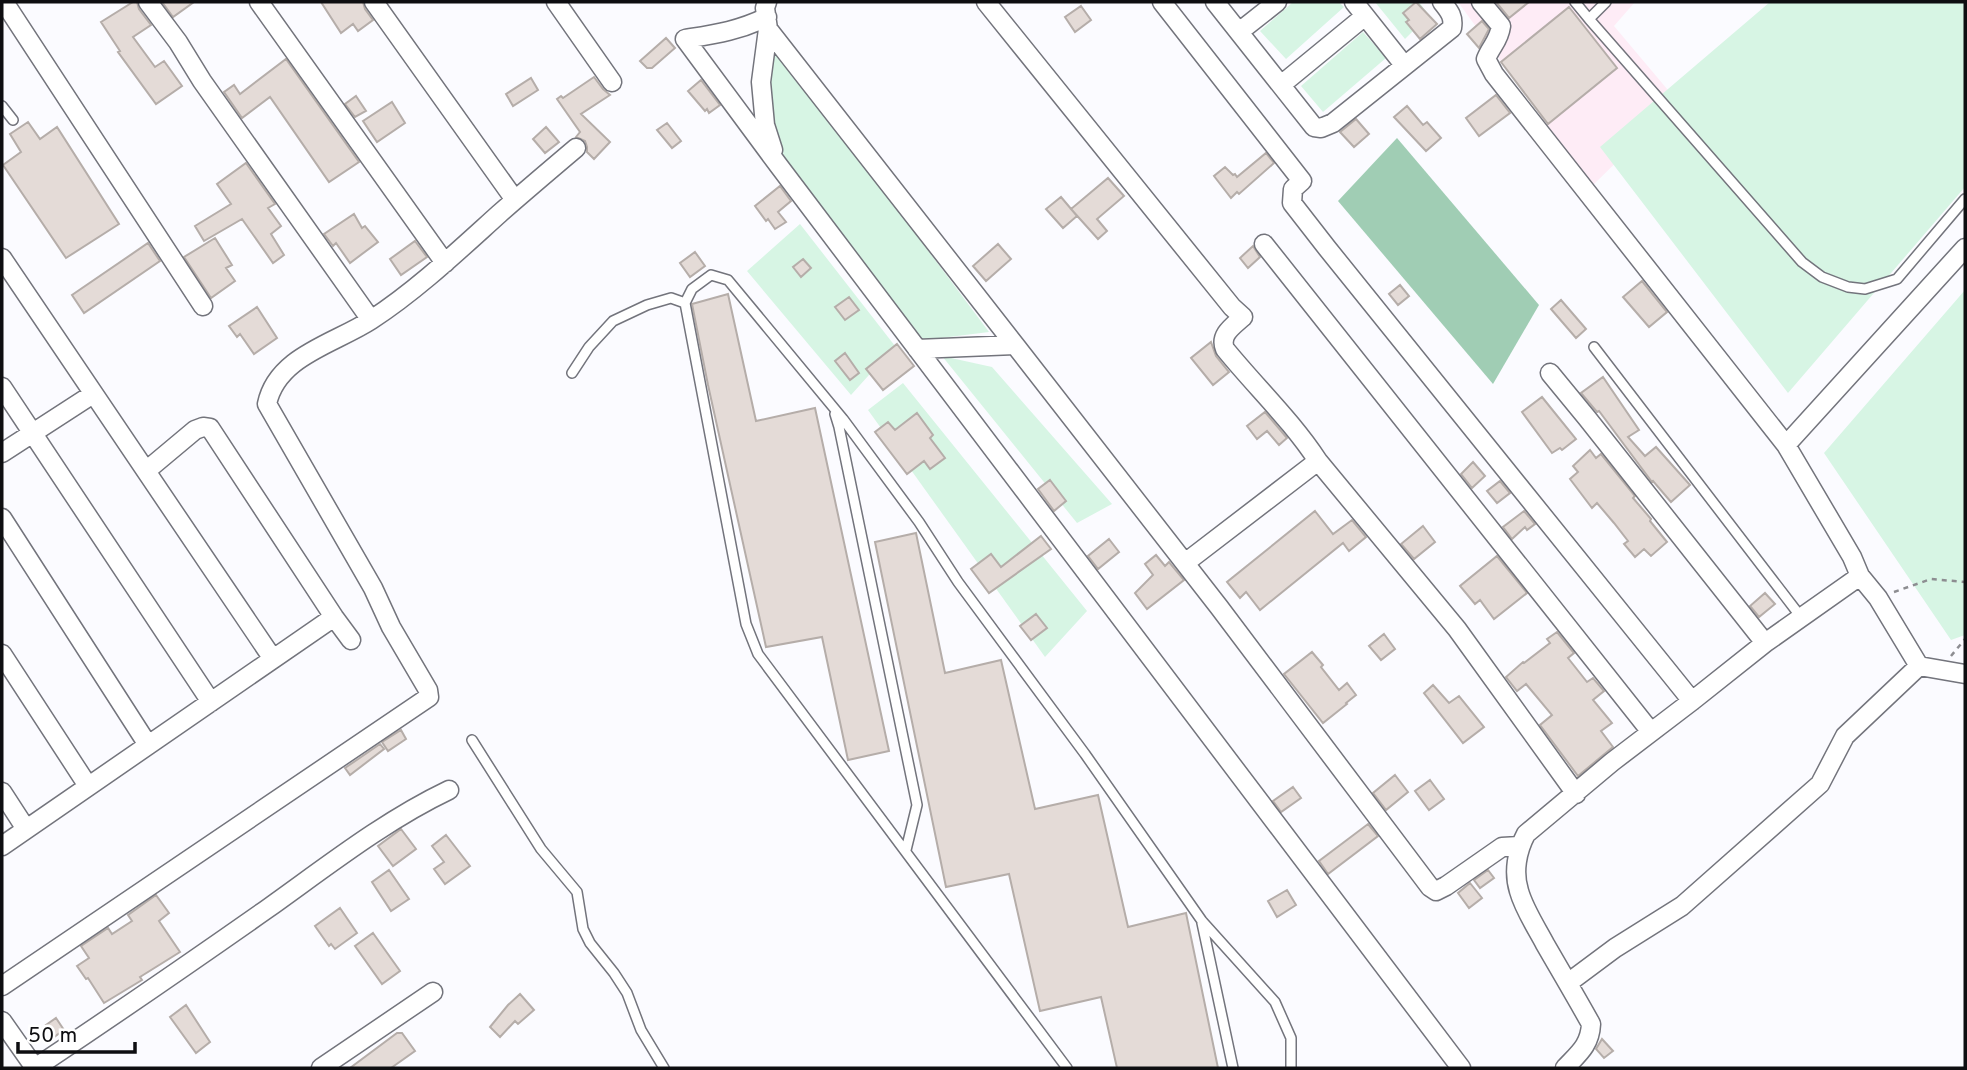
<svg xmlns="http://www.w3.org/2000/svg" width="1967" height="1070" font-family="Overpass,sans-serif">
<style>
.industrial{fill:#feecf6}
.green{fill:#d7f5e4}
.forest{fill:#a0cdb4}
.building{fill:#e4dbd7;stroke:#b5ada9;stroke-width:2}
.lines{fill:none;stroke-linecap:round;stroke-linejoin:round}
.lane-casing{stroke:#73747c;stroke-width:12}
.street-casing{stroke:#73747c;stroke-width:21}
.path{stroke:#8d8d91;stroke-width:2.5;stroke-dasharray:5 5;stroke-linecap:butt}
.lane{stroke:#fff;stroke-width:9}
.street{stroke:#fff;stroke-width:18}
</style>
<rect width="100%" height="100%" fill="#fbfbff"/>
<!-- industrial -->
<path class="industrial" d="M1458,2H1635L1614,26L1678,102L1592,186Z"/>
<!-- green -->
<path class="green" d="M1293,2H1339L1344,7L1286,59L1260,31Z
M1375,2H1419L1429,15L1405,39Z
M1770,2H1965V187L1788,393L1600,147Z
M1363,32L1386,58L1323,112L1301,86Z
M770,39L989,332L917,341L782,161L771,118L766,82Z
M800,224L895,346L851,395L747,271Z
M1965,290V635L1951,640L1824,453Z
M942,356L992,367L1112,504L1077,523Z
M903,383L1087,611L1045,657L868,410Z"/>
<!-- forest -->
<path class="forest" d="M1397,138L1539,305L1493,384L1338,201Z"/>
<!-- building -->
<path class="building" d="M133,2H137L139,9L151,25L133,37L155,67L164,61L182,86L156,104L118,52L120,51L101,22Z
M162,2H194L173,17Z
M321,2H363L365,9L373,20L358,31L353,24L341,33Z
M1416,2L1437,24L1420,39L1406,22L1409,20L1403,13Z
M1496,2H1529L1509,18Z
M1081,6L1091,20L1075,32L1065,17Z
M1569,7L1617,68L1548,124L1501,62Z
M1482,21L1489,29L1479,48L1467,34Z
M666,38L675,48L652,68H647L640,61Z
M286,59L359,162L329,182L270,97L242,118L224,92L234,85L240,94Z
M594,77L603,89L610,95L581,114L610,142L594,159L587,152V147L585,141L576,137L580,132L557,99L561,96L563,98Z
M531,78L538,90L513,106L506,94Z
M701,80L720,105L709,113L707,109L705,111L688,91Z
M1496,95L1510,113L1479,136L1466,118Z
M356,96L366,111L355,117L345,104Z
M392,102L405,123L377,142L363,121Z
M1407,106L1423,125L1427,122L1441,138L1426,151L1394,117Z
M1356,119L1369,134L1354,147L1340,132Z
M28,122L40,139L57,127L119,224L66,258L3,165L21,152L10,134Z
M667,123L681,141L672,148L657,130Z
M546,127L559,142L545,153L533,139Z
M1266,153L1274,163L1239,194L1237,192L1231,198L1214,176L1225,167L1233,175L1235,174L1237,177Z
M246,163L275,204L268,208L281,226L271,234L284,255L273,263L242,219L204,241L195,226L231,204L217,184Z
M1108,178L1124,196L1097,219L1107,231L1098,239L1071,209Z
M780,186L791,201L778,212L786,222L775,229L768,219L766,221L755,206Z
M1061,197L1077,216L1063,228L1046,209Z
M354,214L362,228L365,226L378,242L350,263L336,243L333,246L324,234Z
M215,238L232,265L226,268L235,281L211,298L184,257Z
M415,241L427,257L401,275L390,259Z
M148,243L160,261L84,313L72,295Z
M998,244L1011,259L986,281L973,266Z
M1253,246L1260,257L1248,268L1240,258Z
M695,252L705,266L690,277L680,263Z
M803,259L811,268L801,277L793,267Z
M1642,281L1667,312L1649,327L1623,297Z
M1400,285L1409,296L1398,305L1389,294Z
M728,294L756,421L815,408L889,751L848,760L822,637L766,647L708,385L692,304Z
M849,297L859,310L845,320L835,307Z
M1561,300L1586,329L1576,338L1551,309Z
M257,307L277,338L254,354L240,334L237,337L229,326Z
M1211,342L1216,356L1229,372L1213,385L1191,358Z
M897,344L914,366L883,390L866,369Z
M845,353L859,373L850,380L835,361Z
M1603,377L1639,430L1628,437L1645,456L1656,447L1690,485L1671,502L1653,481L1652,482L1599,411L1597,412L1581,393Z
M1542,397L1576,439L1562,450L1560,448L1552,453L1522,412Z
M1265,412L1287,438L1279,445L1267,431L1257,439L1247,426Z
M917,413L933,435L930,438L945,458L930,469L924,461L907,474L875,432L888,422L895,430Z
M1590,450L1596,458L1601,454L1635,496L1633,498L1651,519L1650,521L1667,542L1651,556L1644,549L1635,557L1624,544L1628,541L1614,523L1597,503L1592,508L1570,479L1578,472L1573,466Z
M1473,462L1485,476L1472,488L1461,474Z
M1050,480L1066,501L1054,511L1038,489Z
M1500,481L1510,493L1497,503L1487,491Z
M1315,511L1333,534L1352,520L1366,537L1349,551L1343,543L1260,610L1246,592L1240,598L1227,582Z
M1524,511L1535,524L1527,530L1525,527L1512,539L1503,527Z
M1423,526L1435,542L1414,559L1401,544Z
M916,533L945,673L1001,660L1035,809L1098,795L1128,927L1186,913L1218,1068H1117L1101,997L1040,1011L1009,874L946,887L875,542Z
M1041,536L1051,549L989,593L971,569L991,554L1001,567Z
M1109,539L1119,552L1098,569L1088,556Z
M1156,555L1165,566L1169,562L1184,580L1147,609L1135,593L1153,575L1145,564Z
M1497,556L1527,593L1494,619L1480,600L1475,604L1460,586Z
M1765,593L1775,604L1759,617L1750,606Z
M1036,614L1047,628L1031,640L1020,626Z
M1557,632L1574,653L1568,658L1587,682L1593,678L1604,691L1593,700L1612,723L1601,731L1613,747L1578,776L1540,725L1552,715L1526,684L1517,691L1506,677L1523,662L1524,663L1550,643L1547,639Z
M1384,634L1395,649L1381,660L1369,646Z
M1312,652L1323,665L1321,667L1339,690L1347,683L1356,695L1346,703L1347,704L1323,723L1284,674Z
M1433,685L1449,703L1459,696L1484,727L1463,743L1424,693Z
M401,730L406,739L388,751L382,742Z
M380,744L384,749L350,775L345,768Z
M1395,775L1408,792L1386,810L1373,793Z
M1430,780L1444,799L1429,810L1415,791Z
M1293,787L1301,798L1281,812L1273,801Z
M1368,824L1378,836L1328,874L1319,861Z
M401,829L416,849L393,866L378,846Z
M446,835L470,866L445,884L434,869L444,862L432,846Z
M389,870L409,899L391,911L372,882Z
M1488,870L1494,878L1480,888L1474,880Z
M1470,883L1482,898L1469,908L1458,893Z
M1287,890L1296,905L1277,917L1268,901Z
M156,895L169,913L159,921L180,952L140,977L142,980L104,1003L88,978L86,979L77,966L89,958L81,946L108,928L112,934L132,921L128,915Z
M340,908L357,933L335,949L331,944L329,946L315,926Z
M373,933L400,971L382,984L355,946Z
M520,994L534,1010L518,1024L515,1021L500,1037L490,1027L508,1005Z
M186,1005L210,1042L196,1053L170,1017Z
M56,1018L64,1030L54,1037L46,1025Z
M397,1033H402L415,1051L391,1068H350Z
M1602,1039L1613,1051L1604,1058L1596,1049Z"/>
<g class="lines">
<defs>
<path id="lane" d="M1575,2L1589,19L1606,2
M1589,19L1802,262L1822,277L1848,287L1865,289L1897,279L1965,199
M2,106L13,120
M1594,347L1801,617
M572,373L589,347L613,321L647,305L671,298L685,303
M835,414L839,427L917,805L906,850
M472,740L541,849L577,892L583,929L590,943L614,973L627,993L641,1030L664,1068
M1202,923L1233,1068
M1067,1068L758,654L746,624L685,303L692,289L711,275L728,280L843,419L919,522L958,582L1085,754L1202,921L1275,1002L1291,1038V1068"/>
<path id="street" d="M2,2L8,8L203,306
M148,2L178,42L202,81L371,320
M259,2L445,263
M374,2L515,200
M556,2L612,82
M767,2L765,8L768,29L761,82L765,125L773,150
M986,2L1232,307L1243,317C1233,326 1219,335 1225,349C1255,386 1292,421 1318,461L1457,629L1576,794
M1162,2L1302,181L1293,189L1292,203L1327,248L1692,701
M1215,2L1314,127L1321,128L1333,123L1452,28C1454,16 1449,11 1442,2
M1354,2L1404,65
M1481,2L1501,26C1499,41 1491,46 1486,59L1494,74L1786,445
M767,17C738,31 716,34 685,39L779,166L1461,1068
M768,29L1015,345
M1239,32L1277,2
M1281,85L1365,16
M1264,244L1651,732
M2,258L273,659
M917,349L1015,345L1219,607L1430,887L1436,891L1446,886L1502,847L1519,846
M1550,373L1587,418L1765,643
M2,387L211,702
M2,453L93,394
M146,471L195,430L203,427L210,428L334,617L351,640
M2,518L148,745
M1185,563L1318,461
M1860,576L1878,598L1919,666L1965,674
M2,654L88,786
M2,792L26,829
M2,846L334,617
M1568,983L1615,948L1682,906L1820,784L1845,736L1919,666
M2,986L429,697L428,690L391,627L373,588L267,404C277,356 334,344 371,320C417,290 458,251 499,214C524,192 550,170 576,148
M2,1021L35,1068
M35,1068C113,1016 190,963 267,909C326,867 384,821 449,790
M321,1068L433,992
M1565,1068C1579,1053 1590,1045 1591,1024C1576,997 1560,970 1545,944C1536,927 1524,909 1519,891C1513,872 1517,851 1526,834L1612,762L1692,701L1765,643L1860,576L1852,557L1786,445L1965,248"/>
</defs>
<!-- lane casing -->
<use href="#lane" class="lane-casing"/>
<!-- street casing -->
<use href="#street" class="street-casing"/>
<!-- path -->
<path class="path" d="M1894,592L1931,579L1965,582
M1951,656L1965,639"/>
<!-- lane -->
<use href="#lane" class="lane"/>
<!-- street -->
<use href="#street" class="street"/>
</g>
<!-- border -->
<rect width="1967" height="1070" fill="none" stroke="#0e0e11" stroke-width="7"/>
<!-- scale -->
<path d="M18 1042v10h117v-10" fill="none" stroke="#0e0e11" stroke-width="3.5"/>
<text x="28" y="1042" font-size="21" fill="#0e0e11" stroke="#ffffff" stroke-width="5" paint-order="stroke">50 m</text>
</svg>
